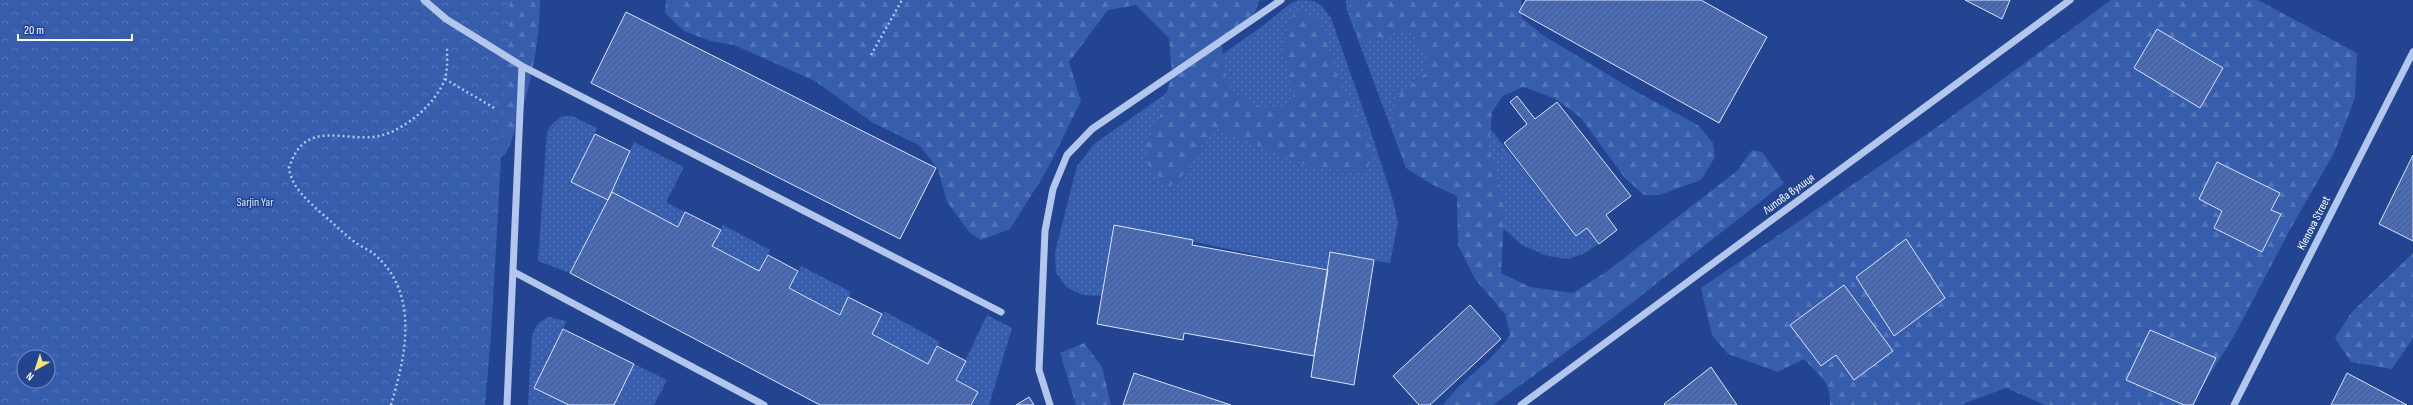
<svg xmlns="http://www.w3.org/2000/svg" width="2413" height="405" font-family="'Sofia Sans Condensed',sans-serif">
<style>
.grass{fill:url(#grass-dots)}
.forest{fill:url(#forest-firs)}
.park{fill:url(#park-crowns);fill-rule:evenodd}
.building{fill:url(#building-hatch);stroke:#d9e3f9}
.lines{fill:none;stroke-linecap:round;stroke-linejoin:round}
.path{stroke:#b3c6ec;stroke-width:2.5;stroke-dasharray:2 3;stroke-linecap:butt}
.minor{stroke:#b3c6ec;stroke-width:7}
.labels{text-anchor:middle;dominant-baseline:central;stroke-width:3;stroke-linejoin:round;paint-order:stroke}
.street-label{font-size:12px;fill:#fff;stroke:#234490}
.park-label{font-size:12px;fill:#d9e3f9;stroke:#234490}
</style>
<defs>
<pattern id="grass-dots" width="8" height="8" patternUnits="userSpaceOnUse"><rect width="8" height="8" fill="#375dad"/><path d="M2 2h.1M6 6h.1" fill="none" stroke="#5575b9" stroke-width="1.8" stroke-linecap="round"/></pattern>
<pattern id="forest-firs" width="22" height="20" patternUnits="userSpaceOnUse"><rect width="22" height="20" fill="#375dad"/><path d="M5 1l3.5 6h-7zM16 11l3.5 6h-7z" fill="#5575b9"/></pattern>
<pattern id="park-crowns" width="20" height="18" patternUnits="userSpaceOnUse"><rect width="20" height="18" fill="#375dad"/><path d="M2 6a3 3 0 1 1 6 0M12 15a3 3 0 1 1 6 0" fill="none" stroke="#5575b9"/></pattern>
<pattern id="building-hatch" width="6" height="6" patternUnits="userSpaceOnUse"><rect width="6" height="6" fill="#4b6db7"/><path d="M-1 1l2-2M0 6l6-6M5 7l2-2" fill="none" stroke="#4c5977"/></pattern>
</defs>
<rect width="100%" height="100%" fill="#234490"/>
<!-- grass -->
<path class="grass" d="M1300,0L1313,1L1320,4L1331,18L1367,120L1393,200L1398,223L1390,263L1331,253L1328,270L1114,225L1102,296L1083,295L1066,287L1056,272L1055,252L1077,166L1094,144L1264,25L1291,3Z
M1346,0H1395L1437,62L1576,236L1587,228L1599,244L1583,254L1568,259L1547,256L1522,245L1465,195L1406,168L1346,8Z
M562,116H572L597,128L571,182L608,200L570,273L538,261L547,132L551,125Z
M634,142L684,167L666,202L685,212L678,227L609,193Z
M723,225L770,250L759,271L712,246Z
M801,266L851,292L840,315L789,288Z
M884,311L940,342L928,364L872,334Z
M987,315L1012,328L989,405H972L978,392L956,380Z
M549,317L567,321L563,329L570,405H528L532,336C535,326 539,321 549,317Z
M634,364L667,380L654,405H614Z"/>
<!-- forest -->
<path class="forest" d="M477,0H540C540,48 526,112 505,155L479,163Z
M666,0H1261L1258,2C1256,21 1235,30 1221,40C1223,50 1224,78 1229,85C1237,98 1270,116 1285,107C1289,105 1292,101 1294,99L1285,56L1286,28L1296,10L1322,22L1339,82L1358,117L1374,157L1365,171L1332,170L1308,166L1218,129C1195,144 1192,176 1168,187L1148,165L1147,145L1162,111L1172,73L1169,38L1136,5L1108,10L1069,62L1081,101L1047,170L1010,229L981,240L970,233L947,202L938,169L919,145L873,123L815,81L734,45L710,41L684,31L665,13Z
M1354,0H1521L1522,18L1544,36L1637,92L1698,125L1713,143L1715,157L1701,180L1659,195H1644L1625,178L1580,117L1554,98L1523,87L1503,96L1492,112L1489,148L1505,202L1501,273L1530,287L1573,293L1606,272L1737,171L1752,150L1762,152L1784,183L1614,317L1493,405H1443C1462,379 1492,362 1510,335L1505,314L1475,279L1458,245L1457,196L1431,184L1406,168L1392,126L1396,96L1426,73L1427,55L1409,29L1360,44L1351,6Z
M2111,0H2258L2357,53L2355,98L2334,153L2292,226L2234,336L2191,405H2045L2006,388L1960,405H1830C1831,380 1819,376 1804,359L1778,372L1728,354L1712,335L1701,288L1937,127Z
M2413,253V338L2392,369L2351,362L2335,338L2351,313Z
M1084,343L1102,367L1111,405H1076L1060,353Z"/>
<!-- park -->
<path class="park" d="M0,0H510L491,336L485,405H0ZM24,357H48V381H24Z"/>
<!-- building -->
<path class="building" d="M1526,0H1701L1767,37L1719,123L1519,12Z
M1965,0H2010L2002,19Z
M626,12L936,168L900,239L591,83Z
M2157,29L2223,68L2200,108L2134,68Z
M1517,96L1535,119L1557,102L1631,196L1606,215L1617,230L1599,244L1587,228L1576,236L1504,143L1527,124L1510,102Z
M595,134L630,151L608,200L571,182Z
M2413,155V241L2379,224Z
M2217,162L2280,193L2271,210L2281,214L2262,252L2214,228L2222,211L2199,199Z
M612,192L678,227L685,212L721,230L712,246L759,271L768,255L798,271L789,288L840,315L848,297L882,314L872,334L928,364L937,346L966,361L956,380L978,392L971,405H820L570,273Z
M1114,225L1193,240L1192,245L1328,270L1314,356L1184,333L1183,340L1097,324Z
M1906,239L1945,298L1894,336L1856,277Z
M1330,252L1374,260L1354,385L1311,377Z
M1844,285L1893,351L1854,380L1836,355L1821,366L1790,325Z
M1470,305L1501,339L1430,405H1419L1393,376Z
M563,329L634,364L614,405H569L534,388Z
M2150,330L2216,358L2193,405H2184L2126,380Z
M1711,367L1737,405H1665L1664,404Z
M1134,373L1231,405H1123Z
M2347,373L2407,405H2331Z
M1029,397L1034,405H1016Z"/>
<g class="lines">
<!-- path -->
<path class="path" d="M871,55L902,0
M445,79L496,109
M391,405C406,355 420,293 374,254C369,250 362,247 356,243C343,233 332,222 319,211C306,199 291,186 289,168C305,117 344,143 379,136C404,131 438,102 445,78C448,68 447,58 447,47"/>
<!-- minor -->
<path class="minor" d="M424,0L446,19L522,66L1001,312
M514,272L764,405
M507,405L522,66
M1050,405L1039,370L1045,231L1053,189L1067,155L1092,129L1281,0
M1521,405L2070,0
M2234,405L2413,52"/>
</g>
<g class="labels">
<!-- street labels -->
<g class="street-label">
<text transform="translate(1789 194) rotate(-36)">Липова вулиця</text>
<text transform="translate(2314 223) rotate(-63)">Klenova Street</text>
</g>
<!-- park labels -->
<g class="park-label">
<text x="255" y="202">Sarjin Yar</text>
</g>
</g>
<!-- north arrow -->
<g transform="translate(36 369) rotate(219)"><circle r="19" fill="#234490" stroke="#7b8fbc"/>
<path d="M0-3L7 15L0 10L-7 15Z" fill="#f7e376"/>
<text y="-6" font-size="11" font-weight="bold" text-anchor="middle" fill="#ffffff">N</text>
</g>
<!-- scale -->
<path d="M18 34v6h114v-6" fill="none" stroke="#ffffff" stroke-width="2"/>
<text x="24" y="34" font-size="12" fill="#ffffff" stroke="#234490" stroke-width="3" paint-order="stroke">20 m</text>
</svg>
